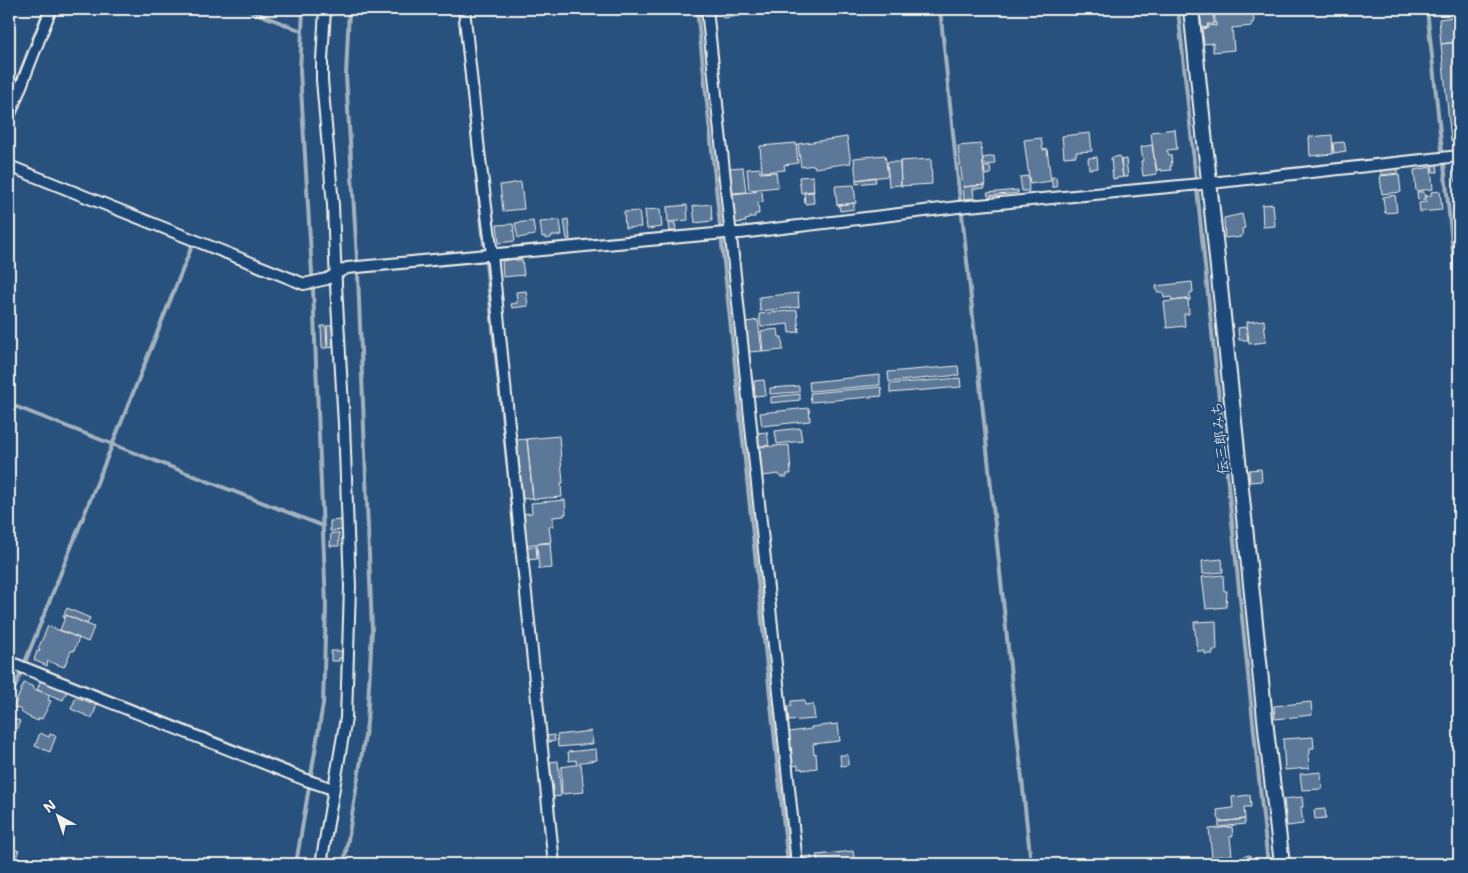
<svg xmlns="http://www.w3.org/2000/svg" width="1468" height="873" font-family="'Shantell Sans','Klee One',sans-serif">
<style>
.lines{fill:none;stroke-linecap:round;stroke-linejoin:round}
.stream{stroke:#a4b2be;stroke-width:4}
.building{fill:#5b7899;stroke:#f4f1e8}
.street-casing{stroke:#f4f1e8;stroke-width:14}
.secondary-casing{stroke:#f4f1e8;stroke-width:18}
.street{stroke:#1f4a7a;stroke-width:10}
.secondary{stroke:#1f4a7a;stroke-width:14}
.labels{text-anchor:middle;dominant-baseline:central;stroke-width:4;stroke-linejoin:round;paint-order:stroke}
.street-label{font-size:15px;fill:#f4f1e8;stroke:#1f4a7a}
</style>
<rect width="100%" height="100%" fill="#28517e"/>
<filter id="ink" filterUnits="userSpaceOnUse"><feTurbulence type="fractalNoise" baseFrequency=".02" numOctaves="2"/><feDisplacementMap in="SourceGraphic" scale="10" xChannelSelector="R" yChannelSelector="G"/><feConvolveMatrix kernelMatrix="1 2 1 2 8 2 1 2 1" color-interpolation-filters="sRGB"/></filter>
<g filter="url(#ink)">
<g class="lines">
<path class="stream" d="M 246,9 L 302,31
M 459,9 L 484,244
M 697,9 L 788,864
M 940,9 L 960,200
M 1178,9 L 1268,864
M 1427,9 L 1442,151
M 9,101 L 45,9
M 1444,164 L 1459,311
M 962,214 L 1031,864
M 486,263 L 524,618
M 9,404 L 323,526
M 9,656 L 311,776
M 9,702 L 192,246
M 296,864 L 323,704 L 326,605 L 313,290 L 300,71 L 303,9
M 344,864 L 367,723 L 372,630 L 358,275 L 346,76 L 349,9"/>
</g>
<path class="building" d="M 718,9 L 739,9 L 740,16 L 723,18 L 722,10 L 718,10 Z
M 1200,9 L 1214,9 L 1209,9 L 1210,13 L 1201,13 Z
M 1217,9 L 1253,9 L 1254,22 L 1252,22 L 1252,26 L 1232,28 L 1234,50 L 1213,52 L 1213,43 L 1204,44 L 1202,29 L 1208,28 L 1208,25 L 1216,26 L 1214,11 L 1217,11 Z
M 1213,12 L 1214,24 L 1207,24 L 1208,27 L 1202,28 L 1200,14 Z
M 1453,17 L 1455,42 L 1441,44 L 1439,19 Z
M 1454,29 L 1459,29 L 1459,42 L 1455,42 Z
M 1459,42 L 1459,140 L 1451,141 L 1441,44 Z
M 1175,129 L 1177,149 L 1167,150 L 1169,155 L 1171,155 L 1172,166 L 1170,166 L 1171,170 L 1161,171 L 1161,169 L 1157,170 L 1155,159 L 1154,159 L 1151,132 Z
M 1090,133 L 1092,151 L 1076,152 L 1076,156 L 1064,157 L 1062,136 Z
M 1332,135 L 1333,154 L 1310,156 L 1309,137 Z
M 847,137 L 851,163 L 815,168 L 814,165 L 801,167 L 798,144 Z
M 1041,138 L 1043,150 L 1047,149 L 1051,181 L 1030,184 L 1024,140 Z
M 1344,142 L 1346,151 L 1334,153 L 1333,143 Z
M 796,143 L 798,163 L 784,165 L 785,170 L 762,172 L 760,146 Z
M 981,144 L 985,185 L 963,187 L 958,146 Z
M 1152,145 L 1157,174 L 1143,176 L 1141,161 L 1143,161 L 1141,147 Z
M 885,155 L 888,176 L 856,180 L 854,158 Z
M 994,156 L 995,164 L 983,165 L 983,158 Z
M 1120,156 L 1123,177 L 1113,179 L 1111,158 Z
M 1097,157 L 1098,168 L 1089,169 L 1088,158 Z
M 931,159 L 932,184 L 901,186 L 900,161 Z
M 1126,159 L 1128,177 L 1123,177 L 1121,160 Z
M 887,162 L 900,162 L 901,185 L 889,186 Z
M 1459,163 L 1459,182 L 1456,182 L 1454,164 Z
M 1437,164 L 1438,172 L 1433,172 L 1432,165 Z
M 990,166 L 991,174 L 985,175 L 984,167 Z
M 743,167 L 746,192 L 732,193 L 729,168 Z
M 1431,167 L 1433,189 L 1416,191 L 1414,170 Z
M 760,168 L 760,173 L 776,172 L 778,187 L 749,190 L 747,169 Z
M 1398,168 L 1398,173 L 1381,175 L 1381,170 Z
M 1399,174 L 1401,192 L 1382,194 L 1380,176 Z
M 813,176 L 814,192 L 801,193 L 799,177 Z
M 1028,176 L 1029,191 L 1022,191 L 1020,177 Z
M 875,177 L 876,182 L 856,184 L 856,180 Z
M 1052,177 L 1056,177 L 1057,187 L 1052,187 Z
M 521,182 L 524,209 L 503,211 L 500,185 Z
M 854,185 L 856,203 L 837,205 L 835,186 Z
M 985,185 L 985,188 L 973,189 L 974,198 L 964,199 L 963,187 Z
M 1018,190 L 1018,193 L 988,196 L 987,193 Z
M 762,191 L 763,202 L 758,203 L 759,214 L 755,214 L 755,217 L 750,217 L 750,219 L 745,220 L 746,222 L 735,223 L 732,194 Z
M 813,191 L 814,203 L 805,204 L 804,192 Z
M 1440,191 L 1442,210 L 1420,212 L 1419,203 L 1426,202 L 1426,196 L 1431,196 L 1431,192 Z
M 1417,192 L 1424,192 L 1425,199 L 1418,200 Z
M 1395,195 L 1397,212 L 1385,213 L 1383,197 Z
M 854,203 L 854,209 L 840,211 L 839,205 Z
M 711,204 L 712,221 L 695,223 L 693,206 Z
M 1273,204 L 1275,226 L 1263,227 L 1262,205 Z
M 687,205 L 688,220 L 668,222 L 667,207 Z
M 660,209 L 662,227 L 647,229 L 645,210 Z
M 639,211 L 641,227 L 625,228 L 624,212 Z
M 1242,214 L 1245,228 L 1242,229 L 1243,235 L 1241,235 L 1241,237 L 1234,238 L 1233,237 L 1225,238 L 1224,218 Z
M 568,219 L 570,239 L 567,239 L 564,220 Z
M 560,220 L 562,235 L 551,236 L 551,238 L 545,239 L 545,236 L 542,237 L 540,222 Z
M 533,221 L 535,235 L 518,238 L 515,223 Z
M 669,223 L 675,223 L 676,231 L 670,231 Z
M 513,224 L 515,241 L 499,243 L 497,225 Z
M 515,259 L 515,260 L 522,260 L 524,275 L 503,277 L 502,261 Z
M 1192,282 L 1193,292 L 1190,293 L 1190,300 L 1188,300 L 1188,299 L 1172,301 L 1171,297 L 1164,298 L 1163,292 L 1157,292 L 1156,286 Z
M 526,291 L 528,306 L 512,308 L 511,304 L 517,303 L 516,292 Z
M 798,293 L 799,307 L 760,311 L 759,297 Z
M 1188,299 L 1189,314 L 1184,314 L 1185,326 L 1167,328 L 1164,302 Z
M 797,310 L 799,332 L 789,333 L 788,324 L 761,327 L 759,314 Z
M 758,320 L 762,351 L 749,352 L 746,322 Z
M 1264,320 L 1266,342 L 1249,344 L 1247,322 Z
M 332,325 L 333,347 L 328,348 L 327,326 Z
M 321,326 L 326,326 L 327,348 L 322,348 Z
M 1246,327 L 1248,340 L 1239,340 L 1238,328 Z
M 778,329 L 779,337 L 782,337 L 783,350 L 763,352 L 761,331 Z
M 958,366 L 959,375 L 889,382 L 888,372 Z
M 880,375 L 880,385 L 810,391 L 809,382 Z
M 960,378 L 961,387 L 890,393 L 890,384 Z
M 764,380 L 766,395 L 755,396 L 754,381 Z
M 799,386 L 799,392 L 770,394 L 770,388 Z
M 881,387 L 882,396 L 811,402 L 810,393 Z
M 800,394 L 800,400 L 771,403 L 771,397 Z
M 809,408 L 810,421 L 762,426 L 760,413 Z
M 800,428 L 802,441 L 777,444 L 775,431 Z
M 767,432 L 769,445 L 759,446 L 757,433 Z
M 559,436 L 563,483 L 561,483 L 562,497 L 533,499 L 527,439 Z
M 527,439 L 533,498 L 523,499 L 517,440 Z
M 789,445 L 791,474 L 787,474 L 787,477 L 780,477 L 779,474 L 762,476 L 760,447 Z
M 1261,469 L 1262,481 L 1250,482 L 1249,470 Z
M 565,500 L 566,514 L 564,514 L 564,516 L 553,517 L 553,526 L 549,527 L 551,542 L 526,545 L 523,514 L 532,513 L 531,503 Z
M 341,520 L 342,530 L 330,531 L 330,521 Z
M 331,533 L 339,533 L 339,546 L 330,546 Z
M 550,543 L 552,568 L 539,569 L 537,544 Z
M 536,546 L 537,559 L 528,560 L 527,547 Z
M 1222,559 L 1223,572 L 1203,574 L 1202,561 Z
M 1223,575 L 1224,591 L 1227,591 L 1226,607 L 1206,609 L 1202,577 Z
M 67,608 L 90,618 L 87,624 L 66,615 L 65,618 L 63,617 Z
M 66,615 L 94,627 L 88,642 L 60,630 Z
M 1216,621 L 1217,650 L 1213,650 L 1213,654 L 1205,654 L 1205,651 L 1197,651 L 1194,622 Z
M 48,626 L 79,638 L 74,651 L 71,651 L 64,667 L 48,661 L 47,666 L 34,660 L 37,651 L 39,652 L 40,650 L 38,649 Z
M 331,651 L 343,651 L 343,658 L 339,658 L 339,661 L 331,661 Z
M 41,680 L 67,691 L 63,700 L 37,690 Z
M 24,683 L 34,687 L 34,689 L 50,695 L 48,700 L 51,701 L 42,719 L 39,718 L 38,721 L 27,716 L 21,712 L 22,710 L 14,707 Z
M 76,697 L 97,705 L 92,718 L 71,709 Z
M 804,700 L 805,705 L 813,704 L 815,719 L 789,721 L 787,706 L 791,706 L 791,701 Z
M 1311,702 L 1312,715 L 1275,719 L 1274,706 Z
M 12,718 L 20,721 L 15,734 L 9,732 L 9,725 Z
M 838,724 L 840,741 L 813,744 L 814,754 L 816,753 L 817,768 L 802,770 L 802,768 L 798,769 L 798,765 L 792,766 L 789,732 L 811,729 L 811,727 Z
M 591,731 L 593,744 L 558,747 L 557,735 Z
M 40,733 L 49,737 L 50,734 L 56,736 L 50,752 L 35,746 Z
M 554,735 L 555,741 L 548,742 L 547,736 Z
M 1313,737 L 1314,748 L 1310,748 L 1310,754 L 1308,754 L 1309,768 L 1285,770 L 1283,739 Z
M 596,749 L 597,760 L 576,763 L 576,760 L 569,761 L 568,752 Z
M 840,755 L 848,755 L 848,765 L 841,766 Z
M 558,761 L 561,796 L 553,797 L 553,789 L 554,788 L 553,784 L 552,784 L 550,762 Z
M 581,764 L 584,792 L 562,794 L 561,767 Z
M 1321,772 L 1322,789 L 1302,790 L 1300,774 Z
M 1250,795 L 1251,807 L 1244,807 L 1245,819 L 1219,822 L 1217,810 L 1233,808 L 1232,797 Z
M 1302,797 L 1303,807 L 1301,807 L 1303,824 L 1287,826 L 1284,799 Z
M 1325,809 L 1326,818 L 1315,819 L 1314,810 Z
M 1245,819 L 1245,824 L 1219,827 L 1219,822 Z
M 1232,827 L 1233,836 L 1230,837 L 1232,855 L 1212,857 L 1209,829 Z
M 9,847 L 19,851 L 13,864 L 9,864 Z
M 853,851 L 855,864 L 818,864 L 817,855 Z
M 1250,855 L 1251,864 L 1245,864 L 1244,856 Z
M 811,856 L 812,864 L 804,864 L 803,857 Z"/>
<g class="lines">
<g class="street-casing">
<path id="street" d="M 464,9 L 479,151 L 492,254 L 519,526 L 554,864
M 707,9 L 797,864
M 9,117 L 51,9
M 9,166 L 304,284 L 327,279 L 341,271 L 347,268 L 725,233 L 740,233 L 958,207 L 1201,184 L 1459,156
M 9,662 L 306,780 L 333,789
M 321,864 L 346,718 L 350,586 L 344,424 L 336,285 L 333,205 L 322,80 L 322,60 L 325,9"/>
</g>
<g class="secondary-casing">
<path id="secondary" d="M 1191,9 L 1267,738 L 1282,864"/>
</g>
<use href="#street" class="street"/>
<use href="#secondary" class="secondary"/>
</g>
</g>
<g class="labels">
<g class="street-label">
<text transform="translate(1220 438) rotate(-96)">伝三郎みち</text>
</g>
</g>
<rect width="1468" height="873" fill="none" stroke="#1f4a7a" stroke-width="30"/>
<rect x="15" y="15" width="1438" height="843" fill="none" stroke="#f4f1e8" stroke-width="2" filter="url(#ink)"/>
<g transform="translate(58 816) rotate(320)" stroke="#1f4a7a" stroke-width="4" paint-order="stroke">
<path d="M0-4L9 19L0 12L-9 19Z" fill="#f4f1e8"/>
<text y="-8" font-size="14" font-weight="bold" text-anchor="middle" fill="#f4f1e8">N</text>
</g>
</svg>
